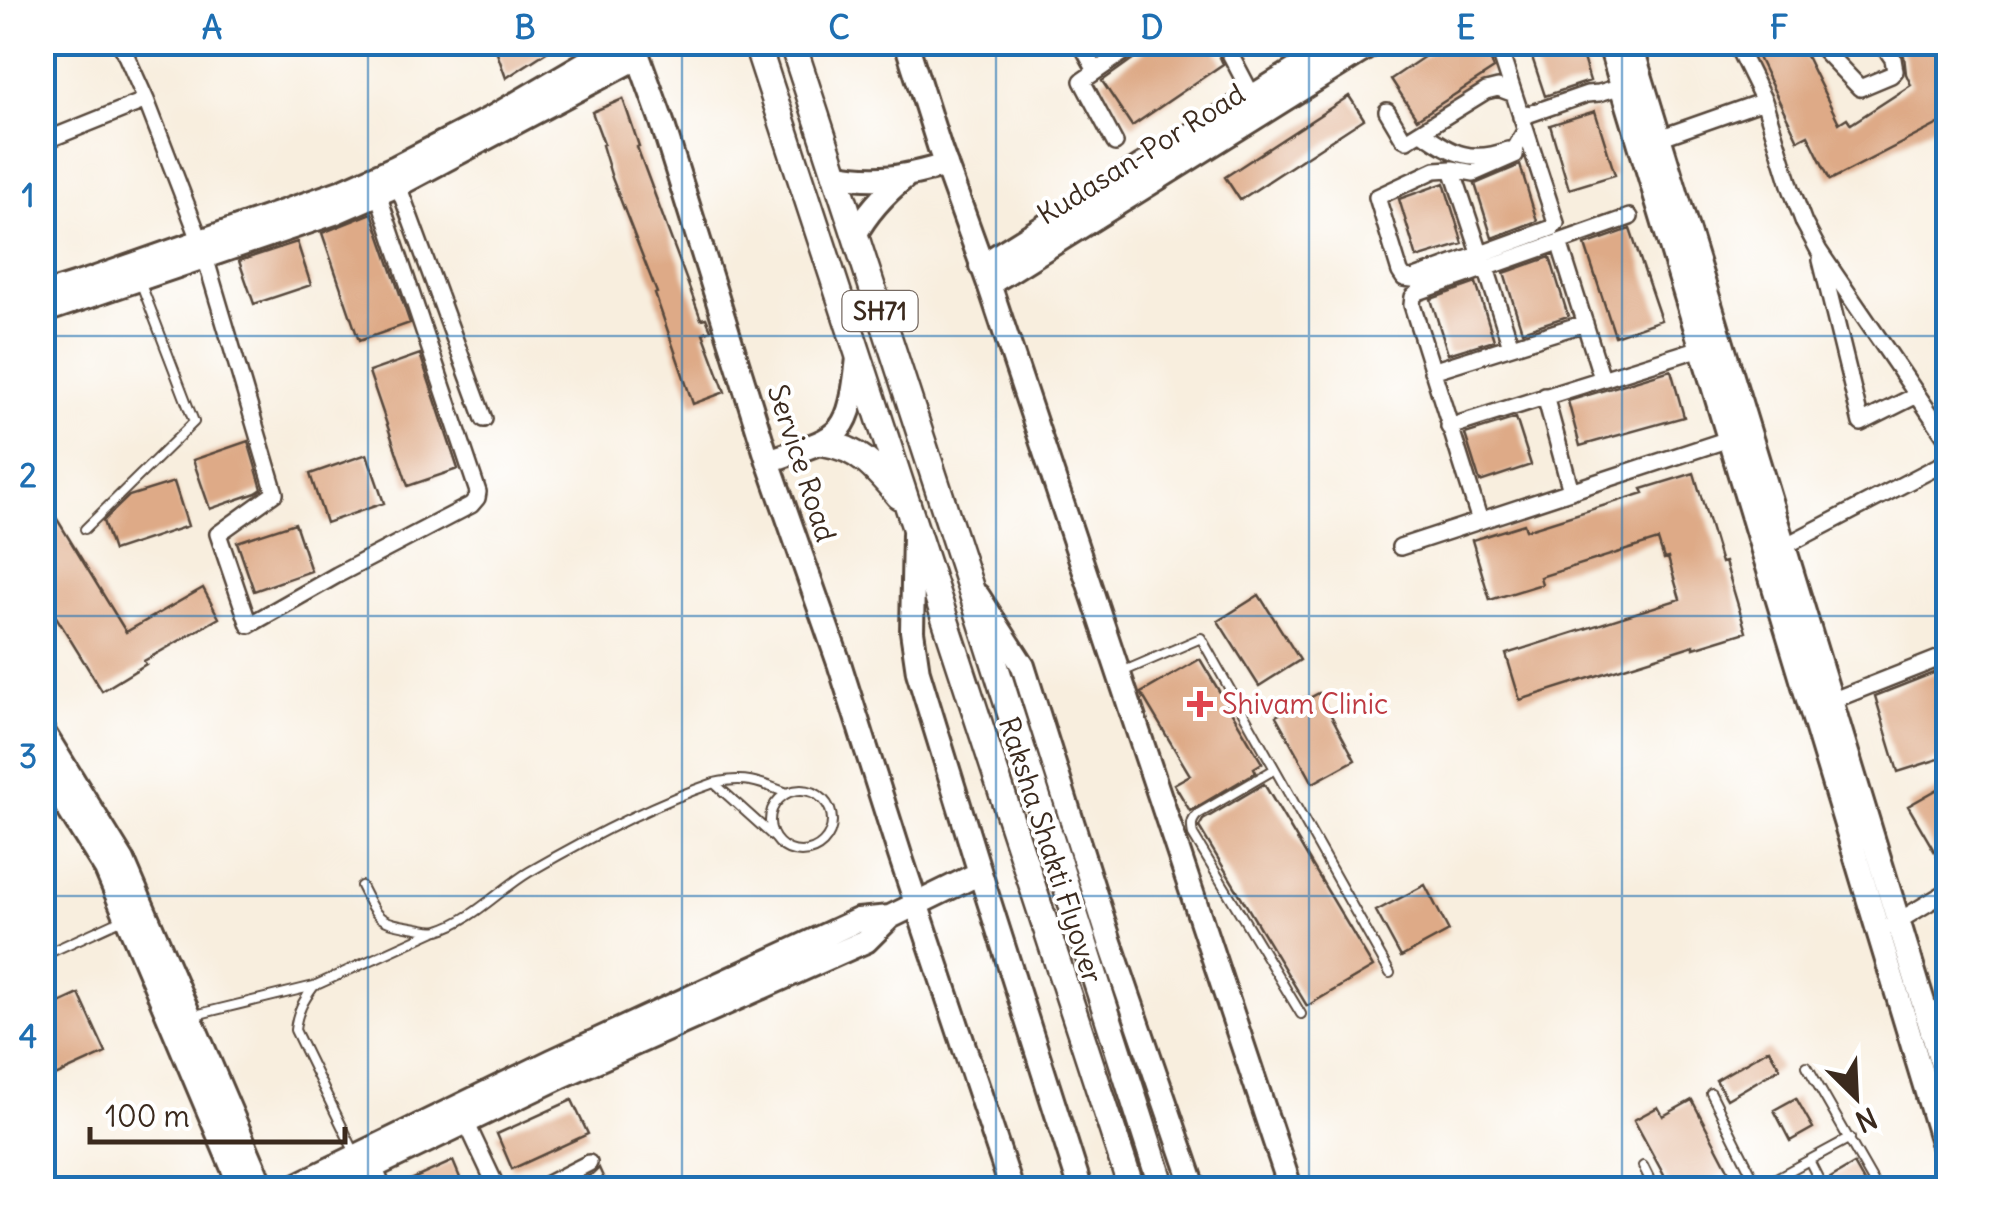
<svg xmlns="http://www.w3.org/2000/svg" width="1991" height="1232" font-family="Delius,sans-serif">
<style>
.building{fill:#deaa87}
.lines{fill:none;stroke-linecap:round;stroke-linejoin:round}
.lane-casing{stroke:#57473b;stroke-width:12}
.street-casing{stroke:#57473b;stroke-width:20}
.secondary-casing{stroke:#57473b;stroke-width:28}
.primary-casing{stroke:#57473b;stroke-width:30}
.lane{stroke:#fff;stroke-width:8}
.street{stroke:#fff;stroke-width:15}
.secondary{stroke:#fff;stroke-width:22}
.primary{stroke:#fff;stroke-width:25}
.grid{fill:none;stroke:#1f6fb2;stroke-width:2.5;stroke-opacity:0.55}
.health-dot{fill:#e0444e;stroke:#fff;stroke-width:4}
.labels{text-anchor:middle;dominant-baseline:central;stroke-width:8;stroke-linejoin:round;paint-order:stroke}
.shield{fill:#fff;stroke:#766a62;stroke-width:2.5}
.shield-label{font-size:25px;font-weight:bold;fill:#3b2a1e}
.street-label{font-size:28px;fill:#3b2a1e;stroke:#fff}
.health-label{font-size:28px;fill:#be3a42;stroke:#fff;text-anchor:start}
.neatline{fill:none;stroke:#1f6fb2;stroke-width:4}
.grid-label{font-size:32px;text-anchor:middle;font-weight:bold;fill:#1f6fb2}
</style>
<rect width="100%" height="100%" fill="#fff"/>
<filter id="ink" filterUnits="userSpaceOnUse"><feTurbulence type="fractalNoise" baseFrequency=".01" numOctaves="2"/><feDisplacementMap in="SourceGraphic" scale="20" xChannelSelector="R" yChannelSelector="G"/><feConvolveMatrix kernelMatrix="1 2 1 2 8 2 1 2 1" color-interpolation-filters="sRGB"/></filter>
<filter id="wash" filterUnits="userSpaceOnUse"><feTurbulence type="fractalNoise" baseFrequency=".0048" numOctaves="4" result="noise"/><feDisplacementMap in="SourceGraphic" scale="40" xChannelSelector="R" yChannelSelector="G"/><feGaussianBlur stdDeviation="2.25" result="paint"/><feColorMatrix in="noise" values="0 0 0 0 0 0 0 0 0 0 0 0 0 0 0 0 0 1.4 0 .05"/><feComposite in="paint" operator="in"/></filter>
<g filter="url(#wash)">
<rect width="100%" height="100%" fill="#f8eede"/>
<g id="blocks">
<path class="building" d="M 493,42 L 562,42 L 506,78 Z
M 1149,42 L 1213,42 L 1223,64 L 1132,126 L 1102,81 L 1144,51 Z
M 1446,42 L 1482,42 L 1488,52 L 1494,69 L 1417,119 L 1391,79 Z
M 1527,42 L 1578,42 L 1590,81 L 1545,96 Z
M 1760,42 L 1799,42 L 1839,123 L 1847,118 L 1851,124 L 1911,85 L 1906,74 L 1904,56 L 1895,42 L 1939,42 L 1948,61 L 1948,119 L 1830,180 L 1808,135 L 1798,140 L 1753,47 Z
M 1349,96 L 1364,119 L 1240,200 L 1225,177 Z
M 623,99 L 639,146 L 637,147 L 701,319 L 706,318 L 711,330 L 703,333 L 725,392 L 693,404 L 655,294 L 657,293 L 612,178 L 602,145 L 604,144 L 592,112 Z
M 1595,111 L 1615,175 L 1569,189 L 1550,125 Z
M 1520,165 L 1537,221 L 1492,238 L 1475,184 Z
M 1444,183 L 1463,244 L 1417,258 L 1399,199 Z
M 372,213 L 410,323 L 359,341 L 322,233 Z
M 1630,229 L 1661,320 L 1615,336 L 1585,245 Z
M 297,242 L 311,285 L 254,304 L 239,261 Z
M 1550,257 L 1568,316 L 1522,331 L 1504,273 Z
M 1476,283 L 1494,340 L 1448,354 L 1431,299 Z
M 420,354 L 458,469 L 408,486 L 369,372 Z
M 1671,370 L 1684,417 L 1580,446 L 1568,401 Z
M 1516,418 L 1531,465 L 1480,482 L 1465,434 Z
M 248,441 L 262,489 L 256,493 L 210,509 L 193,460 Z
M 367,454 L 384,503 L 326,523 L 310,474 Z
M 1694,473 L 1721,563 L 1725,562 L 1746,632 L 1694,648 L 1694,645 L 1520,700 L 1506,654 L 1680,599 L 1668,558 L 1664,559 L 1658,540 L 1540,577 L 1542,584 L 1490,600 L 1472,540 L 1524,524 L 1526,530 L 1644,493 L 1642,489 Z
M 174,482 L 188,526 L 113,551 L 103,521 L 129,496 Z
M 57,519 L 126,632 L 203,588 L 219,618 L 144,661 L 146,664 L 102,691 L 42,594 L 42,528 Z
M 295,523 L 311,571 L 254,591 L 237,542 Z
M 1259,595 L 1300,660 L 1259,686 L 1218,621 Z
M 1200,659 L 1262,763 L 1254,768 L 1256,772 L 1190,811 L 1174,784 L 1190,775 L 1141,693 Z
M 1941,670 L 1948,670 L 1948,756 L 1898,772 L 1875,696 Z
M 1319,693 L 1355,760 L 1313,783 L 1276,716 Z
M 1264,784 L 1373,967 L 1307,1006 L 1199,827 L 1203,820 Z
M 1938,789 L 1948,808 L 1948,856 L 1940,861 L 1908,806 Z
M 1425,885 L 1449,931 L 1401,957 L 1376,911 Z
M 79,994 L 106,1053 L 42,1082 L 42,1011 Z
M 1769,1049 L 1780,1068 L 1727,1099 L 1716,1080 Z
M 1796,1098 L 1813,1128 L 1790,1141 L 1774,1110 Z
M 572,1100 L 588,1134 L 512,1169 L 497,1134 Z
M 1692,1100 L 1729,1171 L 1696,1190 L 1672,1190 L 1634,1120 L 1658,1107 L 1663,1116 Z
M 453,1161 L 465,1190 L 395,1190 L 395,1187 Z
M 1854,1164 L 1866,1185 L 1858,1190 L 1831,1190 L 1827,1180 Z
M 599,1168 L 609,1190 L 562,1190 L 594,1173 Z"/>
</g>
</g>
<g filter="url(#ink)">
<use href="#blocks" fill-opacity="0" stroke="#57473b" stroke-width="2.5"/>
<g class="lines">
<g class="lane-casing">
<path id="lane" d="M 85,529 L 194,422 L 141,284
M 1122,672 L 1201,638 L 1390,973
M 1275,769 L 1198,814 C 1191,821 1191,825 1193,835 L 1301,1014
M770 821a31 31 0 1 1 62 0a31 31 0 1 1-62 0Z
M 774,837 L 714,783 C 745,776 759,782 787,793
M 361,886 C 379,922 378,921 417,928 C 424,929 432,932 439,930 C 473,920 499,890 529,872 C 586,839 652,804 714,783
M 42,956 L 125,918
M 314,986 C 303,1001 297,1012 295,1030 L 355,1153
M 195,1015 L 314,986 L 435,931
M 1807,1066 L 1878,1190
M 1711,1093 L 1758,1187
M 1809,1160 L 1824,1190
M 1643,1166 L 1655,1190
M 1754,1190 L 1850,1138"/>
</g>
<g class="street-casing">
<path id="street" d="M 120,42 L 146,100
M 1080,42 L 1096,71
M 1224,42 L 1255,101
M 1497,42 L 1556,223 L 1552,228 L 1412,279 L 1404,278 L 1400,272 L 1377,197 L 1435,170 L 1452,169 L 1474,173 L 1515,155 L 1516,147 L 1525,131
M 1735,42 L 1764,101 L 1791,188 L 1804,223 L 1819,251 L 1948,440
M 1816,42 L 1860,88 L 1891,75 L 1895,71 L 1893,59 L 1881,42
M 1387,111 L 1403,138 L 1407,140 L 1486,91 L 1498,88 L 1514,94
M 1521,117 L 1587,94 L 1599,93 L 1622,86
M 1422,132 C 1452,154 1472,164 1508,150
M 1659,138 L 1764,101
M 42,142 L 146,100 L 200,240 L 275,493 L 218,534 L 249,625 L 337,575 L 471,505 L 477,498 L 478,492 L 378,194
M 1115,143 L 1082,81 L 1138,42
M 1452,169 L 1480,253
M 398,185 L 484,419
M 1559,242 L 1602,378
M 1821,260 L 1861,423 L 1917,395
M 1486,268 L 1511,346
M 1432,371 L 1585,323
M 1545,396 L 1571,491
M 1449,427 L 1701,348
M 1480,521 L 1412,305 L 1413,297 L 1418,292 L 1630,217
M 1400,547 L 1738,436
M 1779,549 L 1948,461
M 1831,701 L 1940,658 L 1948,659
M 1892,925 L 1948,891
M 466,1122 L 498,1190
M 373,1165 L 384,1190
M 536,1190 L 589,1163"/>
</g>
<g class="secondary-casing">
<path id="secondary" d="M 633,42 L 662,122 L 768,461 L 839,663 L 900,855 L 1012,1190
M 906,42 L 940,149 L 989,284 L 1291,1190
M 1609,42 L 1948,1162
M 1630,42 L 1948,1084
M 834,174 C 878,183 904,177 946,165
M 855,235 C 868,211 884,194 905,177
M 981,266 L 1340,42
M 989,284 L 1376,42
M 42,295 L 93,279 L 340,192 L 396,167 L 493,117 L 621,42
M 42,312 L 334,213 L 398,185 L 637,58
M 768,461 C 843,436 849,439 858,358
M 914,534 L 912,631 L 918,672 L 980,873 L 1081,1190
M 978,596 L 1023,666 L 1110,942 L 1195,1190
M 42,730 L 123,861 L 264,1190
M 42,767 L 106,869 L 242,1190
M 287,1190 L 552,1061 L 858,920 L 890,917
M 325,1190 L 560,1077 L 866,941 L 890,917 L 980,873"/>
</g>
<g class="primary-casing">
<path id="primary" d="M 756,42 L 1132,1190
M 792,42 L 965,571 L 1163,1190
M 824,443 C 859,448 877,470 899,496"/>
</g>
<use href="#lane" class="lane"/>
<use href="#street" class="street"/>
<use href="#secondary" class="secondary"/>
<use href="#primary" class="primary"/>
</g>
</g>
<path class="grid" d="M 368,42 L 368,1190M 682,42 L 682,1190M 996,42 L 996,1190M 1309,42 L 1309,1190M 1622,42 L 1622,1190M 42,336 L 1948,336M 42,616 L 1948,616M 42,896 L 1948,896"/>
<path class="health-dot" d="M1195 689h10v10h10v10h-10v10h-10v-10h-10v-10h10z"/>
<g class="labels">
<rect class="shield" x="842.5" y="291" width="75" height="40" rx="8"/>
<g class="shield-label">
<text x="880" y="311">SH71</text>
</g>
<g class="street-label">
<text transform="translate(1141 154) rotate(-32)">Kudasan-Por Road</text>
<text transform="translate(802 463) rotate(72)">Service Road</text>
<text transform="translate(1051 850) rotate(72)">Raksha Shakti Flyover</text>
</g>
<g class="health-label">
<text x="1222" y="704">Shivam Clinic</text>
</g>
</g>
<rect width="1991" height="1232" fill="none" stroke="#fff" stroke-width="110"/>
<g transform="translate(1856 1097) rotate(156)" stroke="#ffffff" stroke-width="8" paint-order="stroke">
<path d="M0-8L18 38L0 25L-18 38Z" fill="#3b2a1e"/>
<text y="-15" font-size="28" font-weight="bold" text-anchor="middle" fill="#3b2a1e">N</text>
</g>
<path d="M90 1127v15h255v-15" fill="none" stroke="#3b2a1e" stroke-width="5"/>
<text x="105" y="1127" font-size="30" fill="#3b2a1e" stroke="#ffffff" stroke-width="8" paint-order="stroke">100 m</text>
<rect x="55" y="55" width="1881" height="1122" class="neatline"/>
<g class="grid-label">
<text x="212" y="39">A</text>
<text x="525" y="39">B</text>
<text x="839" y="39">C</text>
<text x="1152" y="39">D</text>
<text x="1466" y="39">E</text>
<text x="1779" y="39">F</text>
<text x="28" y="207">1</text>
<text x="28" y="487">2</text>
<text x="28" y="768">3</text>
<text x="28" y="1048">4</text>
</g>
</svg>
